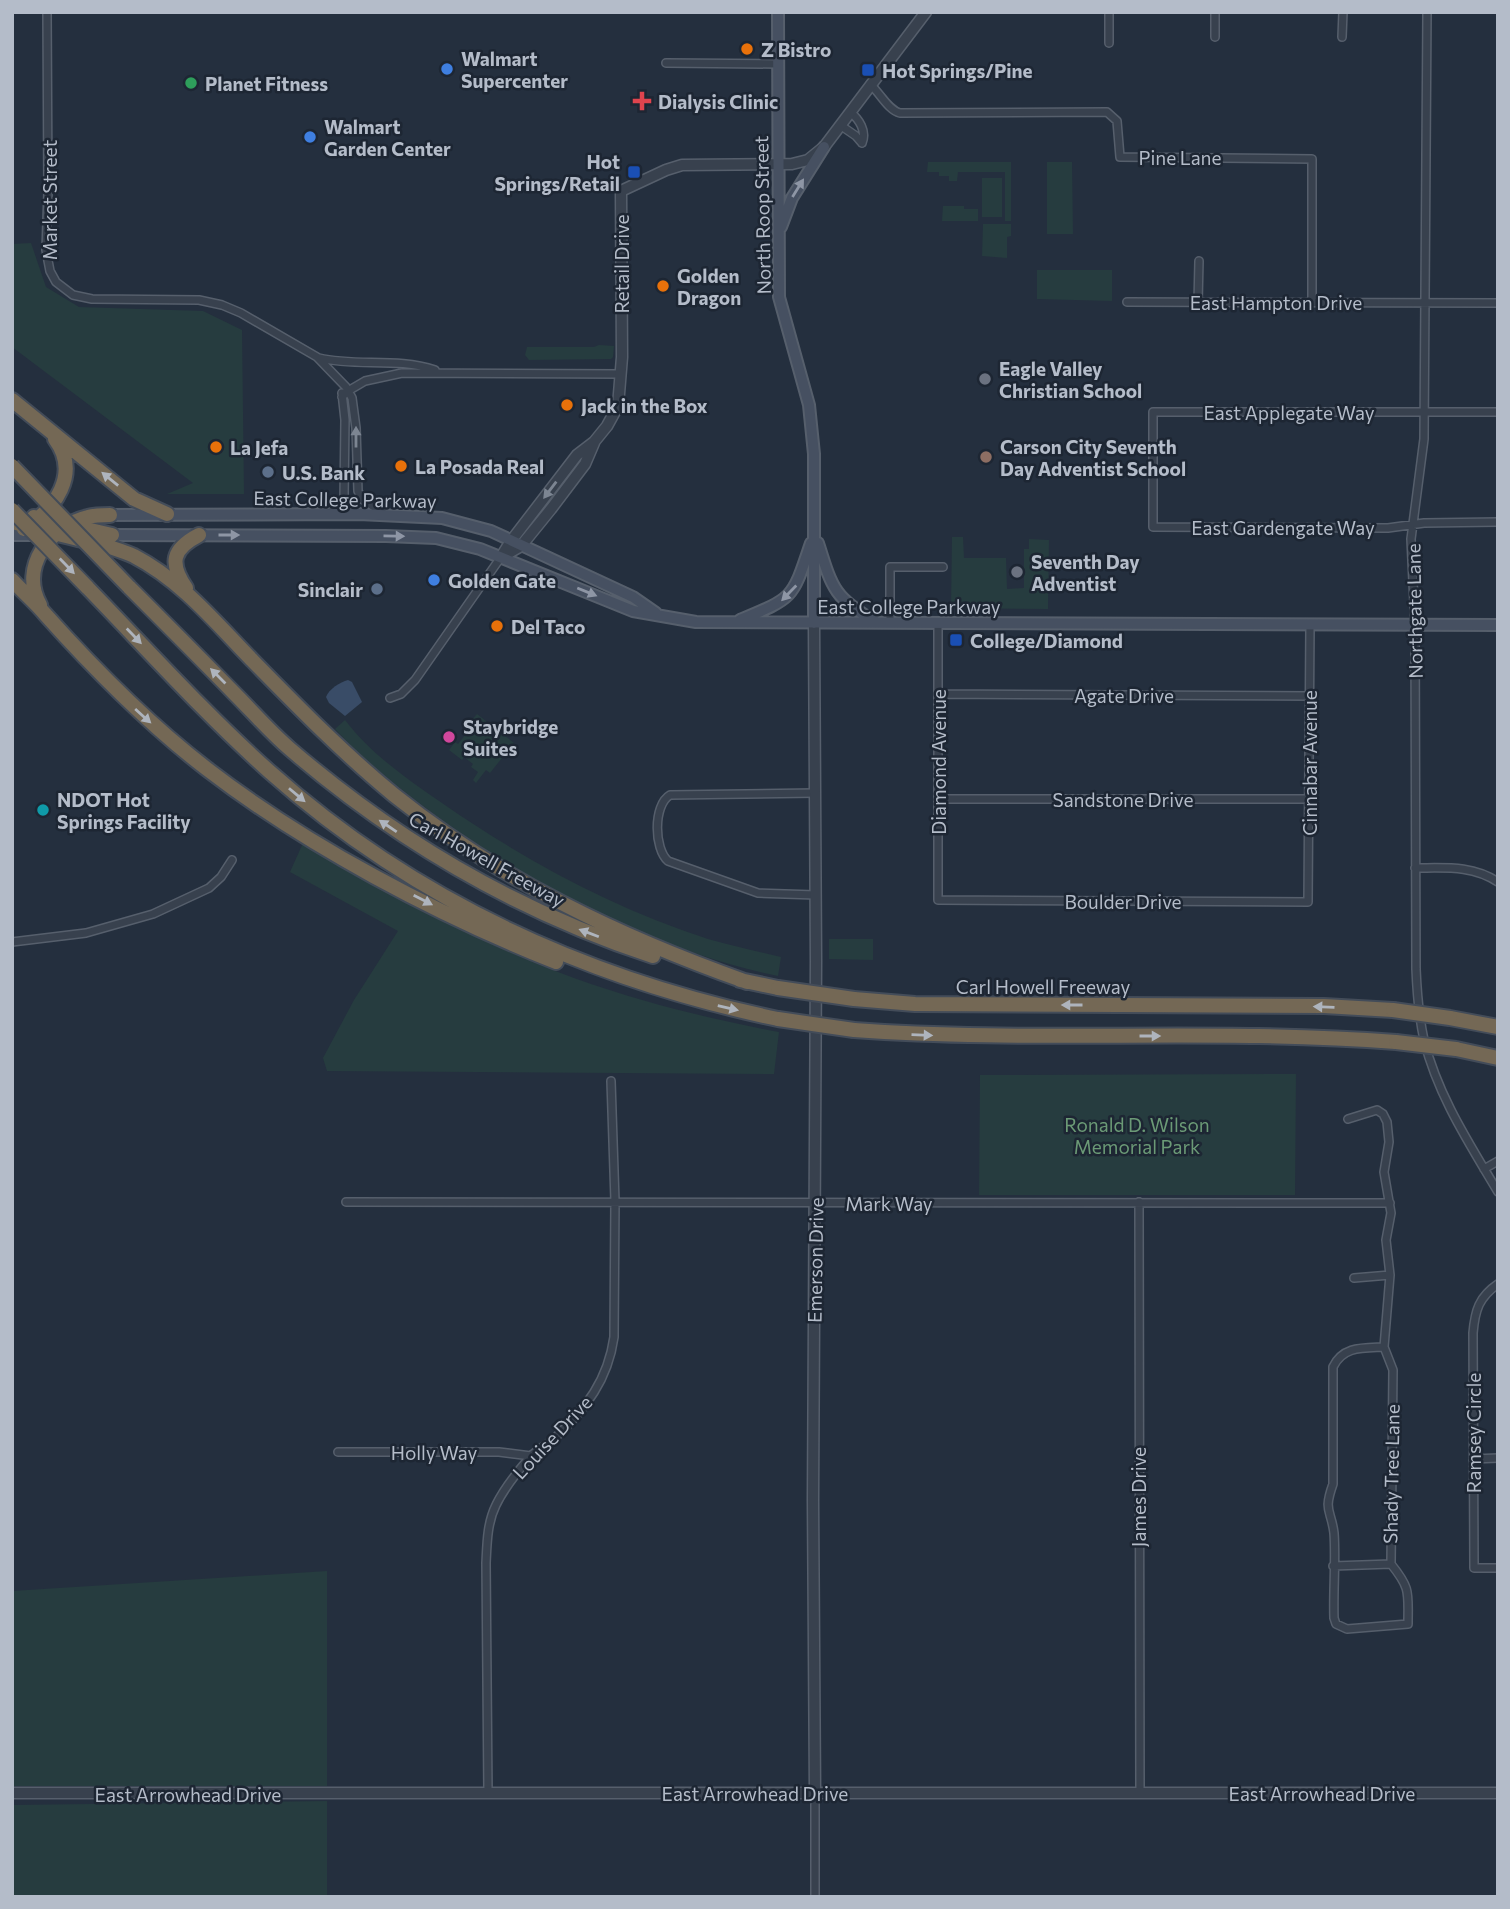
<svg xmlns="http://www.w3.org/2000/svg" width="1510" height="1909" font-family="Commissioner,sans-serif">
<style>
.green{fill:#263c3f}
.water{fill:#394c67}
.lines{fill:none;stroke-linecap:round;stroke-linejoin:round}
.minor-casing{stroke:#565f6c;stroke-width:10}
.tertiary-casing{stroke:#565f6c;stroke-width:13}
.secondary-casing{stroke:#565f6c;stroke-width:14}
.motorway-casing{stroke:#434c59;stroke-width:18}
.minor{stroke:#38414e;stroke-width:7}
.tertiary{stroke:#38414e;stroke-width:10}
.secondary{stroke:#465061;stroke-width:10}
.motorway{stroke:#746855;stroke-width:14}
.motorway-bridge-casing{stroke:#434c59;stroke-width:18;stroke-linecap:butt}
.motorway-bridge{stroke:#746855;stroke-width:14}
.oneway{fill:#8e96a5}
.oneway2{fill:#7c8592}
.oneway3{fill:#aeb4bd}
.food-dot{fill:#e8710a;stroke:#1d2633;stroke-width:2.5}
.shop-dot{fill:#3f7fe0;stroke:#1d2633;stroke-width:2.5}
.transit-dot{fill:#1a4fb4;stroke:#1d2633;stroke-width:2.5}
.leisure-dot{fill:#2e9e5b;stroke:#1d2633;stroke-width:2.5}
.health-dot{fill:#e0444e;stroke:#1d2633;stroke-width:2.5}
.worship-dot{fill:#6b7280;stroke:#1d2633;stroke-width:2.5}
.education-dot{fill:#8d6e63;stroke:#1d2633;stroke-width:2.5}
.service-dot{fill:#5c6f8a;stroke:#1d2633;stroke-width:2.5}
.hotel-dot{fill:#d1479c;stroke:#1d2633;stroke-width:2.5}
.culture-dot{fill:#0f9aa8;stroke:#1d2633;stroke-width:2.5}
.labels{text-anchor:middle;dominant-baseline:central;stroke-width:5;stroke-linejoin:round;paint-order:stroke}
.poi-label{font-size:19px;font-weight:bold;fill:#b4bcc9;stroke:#1d2633;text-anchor:start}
.street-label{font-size:19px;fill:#b4bcc9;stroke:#1d2633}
.park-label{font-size:19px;fill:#6b9a76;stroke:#1d2633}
</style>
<rect width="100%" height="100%" fill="#242f3e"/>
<path class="green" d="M 928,162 L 1011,162 L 1011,221 L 1005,221 L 1005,172 L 958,172 L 957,181 L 949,181 L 949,176 L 939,176 L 939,172 L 927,172 Z
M 1047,162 L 1072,162 L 1073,234 L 1047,234 Z
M 982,178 L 1002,178 L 1002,217 L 982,217 Z
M 943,206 L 964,206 L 964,209 L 978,209 L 978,221 L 942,221 Z
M 983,224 L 1011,224 L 1011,236 L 1007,237 L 1007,258 L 982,256 Z
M 31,243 L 46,287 L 79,307 L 203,311 L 242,330 L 244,494 L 167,494 L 193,483 L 12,347 L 12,244 Z
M 1037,270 L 1112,270 L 1112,301 L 1037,299 Z
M 599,345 L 614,346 L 613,357 L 611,359 L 529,360 L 525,355 L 527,347 L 594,347 Z
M 952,537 L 963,537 L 964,558 L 1006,558 L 1007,589 L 1024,588 L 1024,549 L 1029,549 L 1029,539 L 1049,540 L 1048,609 L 951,608 Z
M 477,714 L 514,743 L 490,773 L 486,770 L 476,783 L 473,780 L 478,772 L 471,767 L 473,764 L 464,757 L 462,760 L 449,750 L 455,742 L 458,744 L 473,725 L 470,722 Z
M 345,720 C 371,754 407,779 442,803 C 524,860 613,908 708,939 C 732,946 757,951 781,957 L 778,976 C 659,951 548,894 449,825 C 409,796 368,765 335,729 Z
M 303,843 C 390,892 479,944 574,978 C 641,1002 709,1019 779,1032 L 774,1074 L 327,1071 L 323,1058 L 354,1000 L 398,931 L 290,872 Z
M 829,939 L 873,939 L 873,960 L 829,959 Z
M 1296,1074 L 1295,1195 L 979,1195 L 980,1075 Z
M 327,1571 L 327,1786 L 12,1786 L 12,1591 Z
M 327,1801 L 327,1897 L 12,1897 L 12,1805 Z"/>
<path class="water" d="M 348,680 L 352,682 L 362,702 L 345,716 L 329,703 L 326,697 C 329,689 340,682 348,680 Z"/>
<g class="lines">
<g class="minor-casing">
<path id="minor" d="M 47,12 L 48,192 L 46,250 L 50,271 L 56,282 L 73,295 L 92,299 L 199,300 L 222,305 L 241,313 L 317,357 L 346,387 L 352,398 L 356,428 L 358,491 L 362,499 L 383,513
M 1109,12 L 1109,43
M 1427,12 L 1424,439 L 1411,539 L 1415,625 L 1416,969 C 1417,993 1419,1017 1424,1040 C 1438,1096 1469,1143 1498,1192
M 1215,37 L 1215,12
M 1342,37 L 1343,12
M 666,63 L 778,64
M 870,84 C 880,93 888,110 900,113 L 1107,112 L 1117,121 L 1120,157 L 1312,159 L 1312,302
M 850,112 C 859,119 867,131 862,143
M 840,125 L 856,136 L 862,143
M 1127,302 L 1498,303
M 1198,303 L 1199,261
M 319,358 C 357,367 397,357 435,370
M 342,397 L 348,391 L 365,381 L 402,373 L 621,374
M 1498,412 L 1153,412 L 1153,527 L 1388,528 L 1424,523 L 1498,522
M 329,513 L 339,508 L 344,499 L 345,420 L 342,393
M 890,623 L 890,567 L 943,567
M 938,623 L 938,900 L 1308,902 L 1310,625
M 938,694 L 1310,696
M 390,698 L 401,694 L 415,680 L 501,557
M 815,793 L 670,795 C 653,805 654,849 668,861 L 758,893 L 816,895
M 938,799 L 1308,799
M 1415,868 C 1445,868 1472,865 1498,882
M 12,942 L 86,933 L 153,914 L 209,888 L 221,877 L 232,860
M 1348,1119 L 1377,1110 L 1383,1114 L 1387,1122 L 1389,1142 L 1384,1172 L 1391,1213 L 1386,1240 L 1390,1275 L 1384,1347
M 1484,1169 L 1498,1161
M 346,1202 L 1390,1203
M 1139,1202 L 1140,1793
M 1354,1278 L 1390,1275
M 1498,1284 C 1479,1297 1475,1310 1473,1333 L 1474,1568 L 1498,1568
M 1384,1347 L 1393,1370 L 1391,1564 C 1411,1589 1408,1592 1408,1624 L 1347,1629 L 1336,1624 L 1334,1618 C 1333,1590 1336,1561 1334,1533 C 1331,1509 1323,1512 1333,1484 L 1333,1367 C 1343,1346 1363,1348 1384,1347 Z
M 338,1452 L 499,1452 L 531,1456
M 1473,1459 L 1498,1458
M 1333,1566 L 1391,1564
M 488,1793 L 486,1563 C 487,1544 487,1523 496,1505 C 504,1488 518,1471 530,1457 C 538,1448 548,1445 556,1437 C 586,1408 608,1380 614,1337 L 615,1201 L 611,1081
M 815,1897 L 815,1793"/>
</g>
<g class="tertiary-casing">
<path id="tertiary" d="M 501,557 L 511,541 L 577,455 L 594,442 L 607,426 L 618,406 L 622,357 L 621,191 L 666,170 L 682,165 L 792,164 L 808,160 L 824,147 L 926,12
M 502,557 L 521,546 L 551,509 L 585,464 L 594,443
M 814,623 L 816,961 L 813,1500 L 815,1793
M 12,1793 L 1498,1793"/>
</g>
<g class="secondary-casing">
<path id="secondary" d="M 778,12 L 779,297 L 809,405 L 814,454 L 814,623
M 781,227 L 792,198 L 824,147
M 103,515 L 359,514 L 442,518 L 491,531 L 633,597 L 656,613
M 12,535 L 33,535
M 105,535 L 386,536 L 436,538 L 480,549 L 633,611 L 696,622 L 1498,625
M 818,543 C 832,588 834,598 876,622
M 740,620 C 795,597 792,599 811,543"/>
</g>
<g class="motorway-casing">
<path id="motorway" d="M 12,400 L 134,499 L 167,514
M 34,517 L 112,535
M 12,522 C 33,527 53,533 74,538 C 94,543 115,547 134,556 C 182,581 216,623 252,660 C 298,707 343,753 394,795 C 500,880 620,937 747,982
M 24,529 C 55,509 81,474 55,439
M 12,580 C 23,592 35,602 45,614 C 95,670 147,723 207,769 C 307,846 438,915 556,962
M 87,587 C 147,649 205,714 270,772 C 416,902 587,979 778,1019
M 129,587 C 164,622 199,657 234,693 C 253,712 270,732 290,749 C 397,841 519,912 653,956
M 186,588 C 169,563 172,549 199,535
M 40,605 C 19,567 50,526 88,517 C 95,515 103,515 110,515
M 740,980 L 778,988
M 854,999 L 915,1004 L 1324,1006 L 1393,1010
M 1450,1018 L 1498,1027
M 854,1030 C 1034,1043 1216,1028 1396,1042
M 1456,1049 L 1498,1058"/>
</g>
<use href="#minor" class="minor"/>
<use href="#tertiary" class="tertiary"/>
<use href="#secondary" class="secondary"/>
<use href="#motorway" class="motorway"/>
<g class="motorway-bridge-casing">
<path id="motorway-bridge" d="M 12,466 L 129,587
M 12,510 L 87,587
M 778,988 L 854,999
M 1393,1010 L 1450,1018
M 778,1019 L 854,1030
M 1396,1042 L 1456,1049"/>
</g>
<use href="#motorway-bridge" class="motorway-bridge"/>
</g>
<defs><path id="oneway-solid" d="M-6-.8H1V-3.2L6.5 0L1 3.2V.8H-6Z" transform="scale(1.75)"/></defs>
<g class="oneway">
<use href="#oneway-solid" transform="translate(798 188) rotate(-58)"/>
<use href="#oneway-solid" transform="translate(229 535)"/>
<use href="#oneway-solid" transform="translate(394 536) rotate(1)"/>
<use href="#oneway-solid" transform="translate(587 592) rotate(22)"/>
<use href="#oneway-solid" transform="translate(789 593) rotate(134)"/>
</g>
<g class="oneway2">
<use href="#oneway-solid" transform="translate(356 437) rotate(-90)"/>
<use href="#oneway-solid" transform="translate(550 490) rotate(127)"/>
</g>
<g class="oneway3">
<use href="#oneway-solid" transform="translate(110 479) rotate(-141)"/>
<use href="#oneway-solid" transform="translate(67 566) rotate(46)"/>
<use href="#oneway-solid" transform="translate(134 636) rotate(46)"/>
<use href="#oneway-solid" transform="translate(218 676) rotate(-135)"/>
<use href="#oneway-solid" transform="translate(143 716) rotate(42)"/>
<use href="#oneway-solid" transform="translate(297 795) rotate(40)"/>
<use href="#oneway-solid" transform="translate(388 826) rotate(-146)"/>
<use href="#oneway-solid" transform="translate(423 900) rotate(27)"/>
<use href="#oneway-solid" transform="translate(589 933) rotate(-159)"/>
<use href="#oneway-solid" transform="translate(1072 1005) rotate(-180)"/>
<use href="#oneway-solid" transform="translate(1324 1007) rotate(-178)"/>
<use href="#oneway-solid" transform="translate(728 1008) rotate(13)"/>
<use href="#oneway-solid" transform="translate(922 1035) rotate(2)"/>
<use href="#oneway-solid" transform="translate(1150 1036)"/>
</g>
<g class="food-dot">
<circle cx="747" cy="49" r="7"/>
<circle cx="663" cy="286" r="7"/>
<circle cx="567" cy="405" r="7"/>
<circle cx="216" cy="447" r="7"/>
<circle cx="401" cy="466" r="7"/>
<circle cx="497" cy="626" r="7"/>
</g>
<g class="shop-dot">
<circle cx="447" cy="69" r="7"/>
<circle cx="310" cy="137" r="7"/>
<circle cx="434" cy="580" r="7"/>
</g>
<g class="transit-dot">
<rect x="861" y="63" width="14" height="14" rx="3.5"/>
<rect x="627" y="165" width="14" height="14" rx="3.5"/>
<rect x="949" y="633" width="14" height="14" rx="3.5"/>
</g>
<circle class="leisure-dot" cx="191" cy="83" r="7"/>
<path class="health-dot" d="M638.5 90.5h7v7h7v7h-7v7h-7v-7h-7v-7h7z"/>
<g class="worship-dot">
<circle cx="985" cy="379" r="7"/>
<circle cx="1017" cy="572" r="7"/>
</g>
<circle class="education-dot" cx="986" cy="457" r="7"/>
<g class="service-dot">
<circle cx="268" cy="472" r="7"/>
<circle cx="377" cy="589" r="7"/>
</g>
<circle class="hotel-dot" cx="449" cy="737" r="7"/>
<circle class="culture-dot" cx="43" cy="810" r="7"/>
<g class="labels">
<g class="poi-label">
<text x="761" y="49">Z Bistro</text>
<text x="461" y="58">Walmart<tspan x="461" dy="22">Supercenter</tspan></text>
<text x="882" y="70">Hot Springs/Pine</text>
<text x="205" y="83">Planet Fitness</text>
<text x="658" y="101">Dialysis Clinic</text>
<text x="324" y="126">Walmart<tspan x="324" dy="22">Garden Center</tspan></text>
<text x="620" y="161" text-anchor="end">Hot<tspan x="620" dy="22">Springs/Retail</tspan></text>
<text x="677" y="275">Golden<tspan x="677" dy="22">Dragon</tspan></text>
<text x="999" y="368">Eagle Valley<tspan x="999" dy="22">Christian School</tspan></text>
<text x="581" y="405">Jack in the Box</text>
<text x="1000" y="446">Carson City Seventh<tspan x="1000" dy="22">Day Adventist School</tspan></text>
<text x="230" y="447">La Jefa</text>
<text x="415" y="466">La Posada Real</text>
<text x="282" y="472">U.S. Bank</text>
<text x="1031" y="561">Seventh Day<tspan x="1031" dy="22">Adventist</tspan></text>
<text x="448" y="580">Golden Gate</text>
<text x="363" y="589" text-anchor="end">Sinclair</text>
<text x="511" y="626">Del Taco</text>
<text x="970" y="640">College/Diamond</text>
<text x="463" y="726">Staybridge<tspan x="463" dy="22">Suites</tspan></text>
<text x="57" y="799">NDOT Hot<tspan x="57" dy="22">Springs Facility</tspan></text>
</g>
<g class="street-label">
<text x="1180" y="157">Pine Lane</text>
<text transform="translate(49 200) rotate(-90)">Market Street</text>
<text transform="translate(762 215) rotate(-91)">North Roop Street</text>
<text transform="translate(621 264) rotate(-90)">Retail Drive</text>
<text x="1276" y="302">East Hampton Drive</text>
<text x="1289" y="412">East Applegate Way</text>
<text transform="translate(345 499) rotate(1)">East College Parkway</text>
<text x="1283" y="527">East Gardengate Way</text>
<text x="909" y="606">East College Parkway</text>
<text transform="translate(1414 611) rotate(-91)">Northgate Lane</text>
<text x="1124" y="695">Agate Drive</text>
<text transform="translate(938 762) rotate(-90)">Diamond Avenue</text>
<text transform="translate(1309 763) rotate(-90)">Cinnabar Avenue</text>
<text x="1123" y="799">Sandstone Drive</text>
<text transform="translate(487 859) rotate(29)">Carl Howell Freeway</text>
<text x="1123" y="901">Boulder Drive</text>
<text x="1043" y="986">Carl Howell Freeway</text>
<text x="889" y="1203">Mark Way</text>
<text transform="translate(815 1260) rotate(-89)">Emerson Drive</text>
<text transform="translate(1473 1433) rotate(-90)">Ramsey Circle</text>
<text transform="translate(552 1437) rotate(-47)">Louise Drive</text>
<text x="434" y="1452">Holly Way</text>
<text transform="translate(1391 1474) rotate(-89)">Shady Tree Lane</text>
<text transform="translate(1138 1497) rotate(-90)">James Drive</text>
<text x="755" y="1793">East Arrowhead Drive</text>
<text x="1322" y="1793">East Arrowhead Drive</text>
<text x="188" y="1794">East Arrowhead Drive</text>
</g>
<g class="park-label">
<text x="1137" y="1124">Ronald D. Wilson<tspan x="1137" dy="22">Memorial Park</tspan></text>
</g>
</g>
<rect width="1510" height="1909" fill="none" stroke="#b4bcc9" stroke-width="28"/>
</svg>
